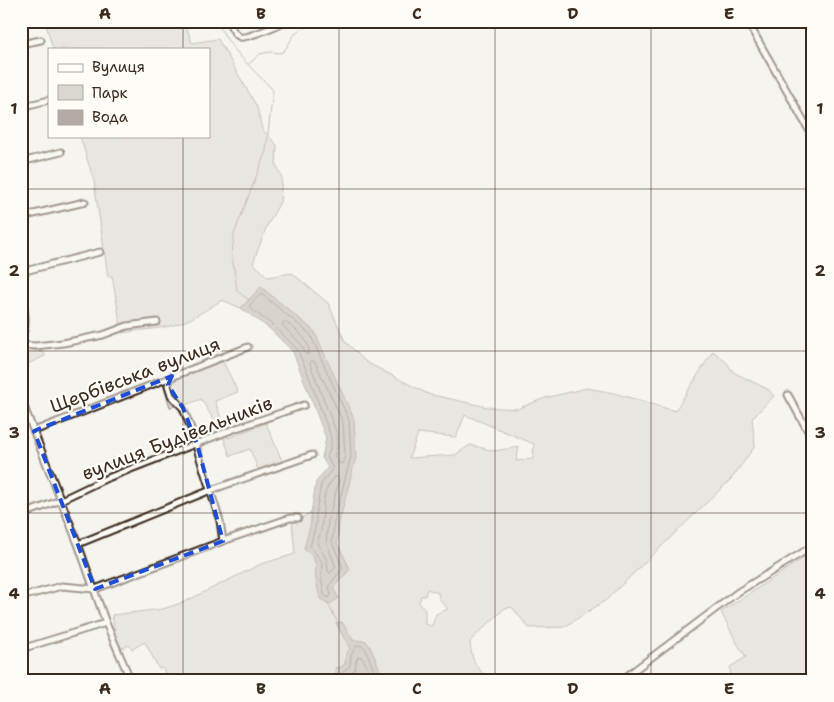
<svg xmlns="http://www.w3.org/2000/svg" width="834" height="702" font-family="'Shantell Sans',sans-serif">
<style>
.green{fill:#dad6d0;stroke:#8a8077;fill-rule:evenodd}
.water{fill:#b4aca4;stroke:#84786e}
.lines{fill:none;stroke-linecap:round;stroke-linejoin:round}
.shore{stroke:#6b5e54;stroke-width:1}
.stream{stroke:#84786e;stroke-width:1}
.minor-casing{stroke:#3b2a1e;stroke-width:9}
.minor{stroke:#fdfcf7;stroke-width:5}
.marked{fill:none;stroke:#1d4ed8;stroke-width:4;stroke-dasharray:10 6;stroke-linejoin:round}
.grid{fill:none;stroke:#3b2a1e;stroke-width:1;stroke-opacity:0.55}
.labels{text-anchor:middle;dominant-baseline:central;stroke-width:4.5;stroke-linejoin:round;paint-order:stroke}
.street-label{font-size:19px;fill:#3b2a1e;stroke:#fdfcf7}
.neatline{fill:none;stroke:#3b2a1e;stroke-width:2}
.grid-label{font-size:16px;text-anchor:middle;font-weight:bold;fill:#3b2a1e}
</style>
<rect width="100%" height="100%" fill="#f5f4ee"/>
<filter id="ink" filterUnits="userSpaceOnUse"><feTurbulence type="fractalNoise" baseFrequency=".02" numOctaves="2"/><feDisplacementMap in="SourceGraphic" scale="10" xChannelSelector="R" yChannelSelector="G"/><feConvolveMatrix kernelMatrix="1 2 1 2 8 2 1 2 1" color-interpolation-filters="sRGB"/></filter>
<g filter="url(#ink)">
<path class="green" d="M 45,21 L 195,21 L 186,26 L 192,43 L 218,39 L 257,107 L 262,129 L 277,145 L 276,165 L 282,177 L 280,202 L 266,228 L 253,263 L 268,277 L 292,273 L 328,303 L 345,341 L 366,362 L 428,394 L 487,407 L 517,409 L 545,398 L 587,388 L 614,393 L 675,411 L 713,351 L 727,363 L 733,372 L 769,390 L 774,396 L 752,418 L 755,446 L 732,478 L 606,600 L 564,627 L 529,628 L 512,607 L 505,608 L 470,641 C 472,663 475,665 490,681 L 383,681 L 370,647 L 366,641 L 353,640 L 342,622 L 336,623 L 350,649 L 346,653 L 345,664 L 341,667 L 335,668 L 338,681 L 155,681 L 165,672 L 162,668 L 159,669 L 145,642 L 132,649 L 129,645 L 121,649 L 117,643 L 112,615 L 163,609 L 184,602 L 261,564 L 295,554 L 292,523 L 311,513 L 311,523 L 304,549 C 315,557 317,564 316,577 L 333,588 L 350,569 L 337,543 L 339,523 L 322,350 L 314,331 L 261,287 L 241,308 L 222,300 C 204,311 186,324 165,327 C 150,330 136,330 122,333 L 112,276 L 108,277 L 94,181 L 80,136 L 209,136 L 209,49 L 53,49 ZM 465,415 L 534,444 L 533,459 L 516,461 L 519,447 L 494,451 L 470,445 L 455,455 L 409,458 L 418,433 L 456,437 ZM 427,589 L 438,593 L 439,599 L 448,609 L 436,614 L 432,626 L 425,624 L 425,610 L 419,603 L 421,596 L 425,596 Z
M 25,347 L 44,353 L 45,356 L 21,367 L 21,348 Z
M 223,362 L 238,392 L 215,401 L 228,438 L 266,423 L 282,461 L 258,469 L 250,449 L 230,456 L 222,433 L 201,399 L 185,405 L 170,407 L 163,385 L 209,365 Z
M 805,557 L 811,560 C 814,569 813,577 809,586 L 813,588 L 813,681 L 731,681 L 730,667 L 746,657 L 737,643 L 721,612 Z"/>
<path class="water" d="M 261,287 L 314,331 L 354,419 L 356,457 L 339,523 L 337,543 L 350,569 L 333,588 L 339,598 L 330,604 L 320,599 C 319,593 317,586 316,580 C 314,563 321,561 304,549 L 311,523 L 311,513 L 316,482 L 328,467 L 322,458 L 326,438 L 293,352 L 270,329 L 241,308 Z
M 342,622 L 353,640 L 366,641 L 370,647 L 378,664 L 383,681 L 338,681 L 335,668 L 341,667 L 345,664 L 346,653 L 350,649 L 336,623 Z"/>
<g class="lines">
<path class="shore" d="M 260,295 L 263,295 L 310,334 L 349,420 L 351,456 L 334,522 L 332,542 L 343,568 L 329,586 L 331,595 L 329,598 L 324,595 L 321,577 L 322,562 L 310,546 L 316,524 L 316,513 L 321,484 L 333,468 L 327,457 L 331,446 L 331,437 L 308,374 L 297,349 L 274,326 L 250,308 L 250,305 Z
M 285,322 C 296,329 310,340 309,354 L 306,354 L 301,344 L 283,326 L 283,323 Z
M 312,361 L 315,362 L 343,422 L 345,456 L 342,464 L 339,463 L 334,456 L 337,447 L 337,434 L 310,364 Z
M 335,477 L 338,477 L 339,480 L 328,521 L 326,542 L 336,567 L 330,573 L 328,571 L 327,560 L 317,543 C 319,537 322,530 322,523 C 324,504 321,492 335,477 Z
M 342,681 L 342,673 L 350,666 L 351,655 L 357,645 L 363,646 L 366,650 L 378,681
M 349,681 L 349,676 L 355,669 L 357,658 L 360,656 C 366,661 369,672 372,681"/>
<path class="stream" d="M 217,21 C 229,49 252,68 273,90 L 266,151 L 234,234 L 232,255 L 237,291 L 249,300
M 249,64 L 260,54 L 270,52 L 280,53 L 284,51 L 295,34 L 313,21
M 811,554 L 813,557
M 327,602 L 338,623"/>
<g class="minor-casing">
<path id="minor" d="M 229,21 C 231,27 235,35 240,37 C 246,39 279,25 285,21
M 747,21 L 813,137
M 749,25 L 757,21
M 21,44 L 41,40
M 21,107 L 49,100
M 21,162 L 61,152
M 21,217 L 85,202
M 21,272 L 100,252
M 21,296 C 25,310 28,325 21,339
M 21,345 L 35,346 L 63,343 L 103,335 L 127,326 L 157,322
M 172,376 L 168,385 L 171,395 L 183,408 L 197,444 L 197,449 L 220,521 L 223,541
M 788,395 L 813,440
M 21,399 L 78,544 L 106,623 L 131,681
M 34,431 L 248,347
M 21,515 L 61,500 L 105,479 L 234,429 L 304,405
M 78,544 L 211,490 L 312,455
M 21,597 L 62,586 L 95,589 L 223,541 L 290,518 L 298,518
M 21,649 L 106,623
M 620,681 L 738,592 L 813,546"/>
</g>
<use href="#minor" class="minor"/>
</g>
</g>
<path d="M0 0H834V702H0ZM 172,376 L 168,385 L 183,408 L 197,444 L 223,541 L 95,589 L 34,431 Z" fill="#f5f4ee" fill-opacity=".55" fill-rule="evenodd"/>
<path class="marked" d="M 172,376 L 168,385 L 183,408 L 197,444 L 223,541 L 95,589 L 34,431 Z"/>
<path class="grid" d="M 183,21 L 183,49M 339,21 L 339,681M 495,21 L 495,681M 651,21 L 651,681M 183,136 L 183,681M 21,189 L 813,189M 21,351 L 813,351M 21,513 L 813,513"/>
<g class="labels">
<g class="street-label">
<text transform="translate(135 375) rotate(-21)">Щербівська вулиця</text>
<text transform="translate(177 438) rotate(-21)">вулиця Будівельників</text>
</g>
</g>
<rect width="834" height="702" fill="none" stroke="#fdfcf7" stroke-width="55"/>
<rect x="48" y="48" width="162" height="90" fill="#fdfcf7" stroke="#afa8a0"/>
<rect x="58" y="64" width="25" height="8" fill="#fdfcf7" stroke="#afa8a0"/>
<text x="92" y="72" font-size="15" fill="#3b2a1e">Вулиця</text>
<rect x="58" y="85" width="25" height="15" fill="#dad6d0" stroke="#afa8a0"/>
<text x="92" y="98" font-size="15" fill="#3b2a1e">Парк</text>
<rect x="58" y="110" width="25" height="15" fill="#b4aca4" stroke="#afa8a0"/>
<text x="92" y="122" font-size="15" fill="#3b2a1e">Вода</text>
<rect x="28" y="28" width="778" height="646" class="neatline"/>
<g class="grid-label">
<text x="105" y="19">A</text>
<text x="261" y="19">B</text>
<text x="417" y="19">C</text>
<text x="573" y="19">D</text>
<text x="729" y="19">E</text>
<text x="14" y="114">1</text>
<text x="820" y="114">1</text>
<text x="14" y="276">2</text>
<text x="820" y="276">2</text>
<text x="14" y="438">3</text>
<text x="820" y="438">3</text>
<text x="14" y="599">4</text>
<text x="820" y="599">4</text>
<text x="105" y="694">A</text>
<text x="261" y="694">B</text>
<text x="417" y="694">C</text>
<text x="573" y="694">D</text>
<text x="729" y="694">E</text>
</g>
</svg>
